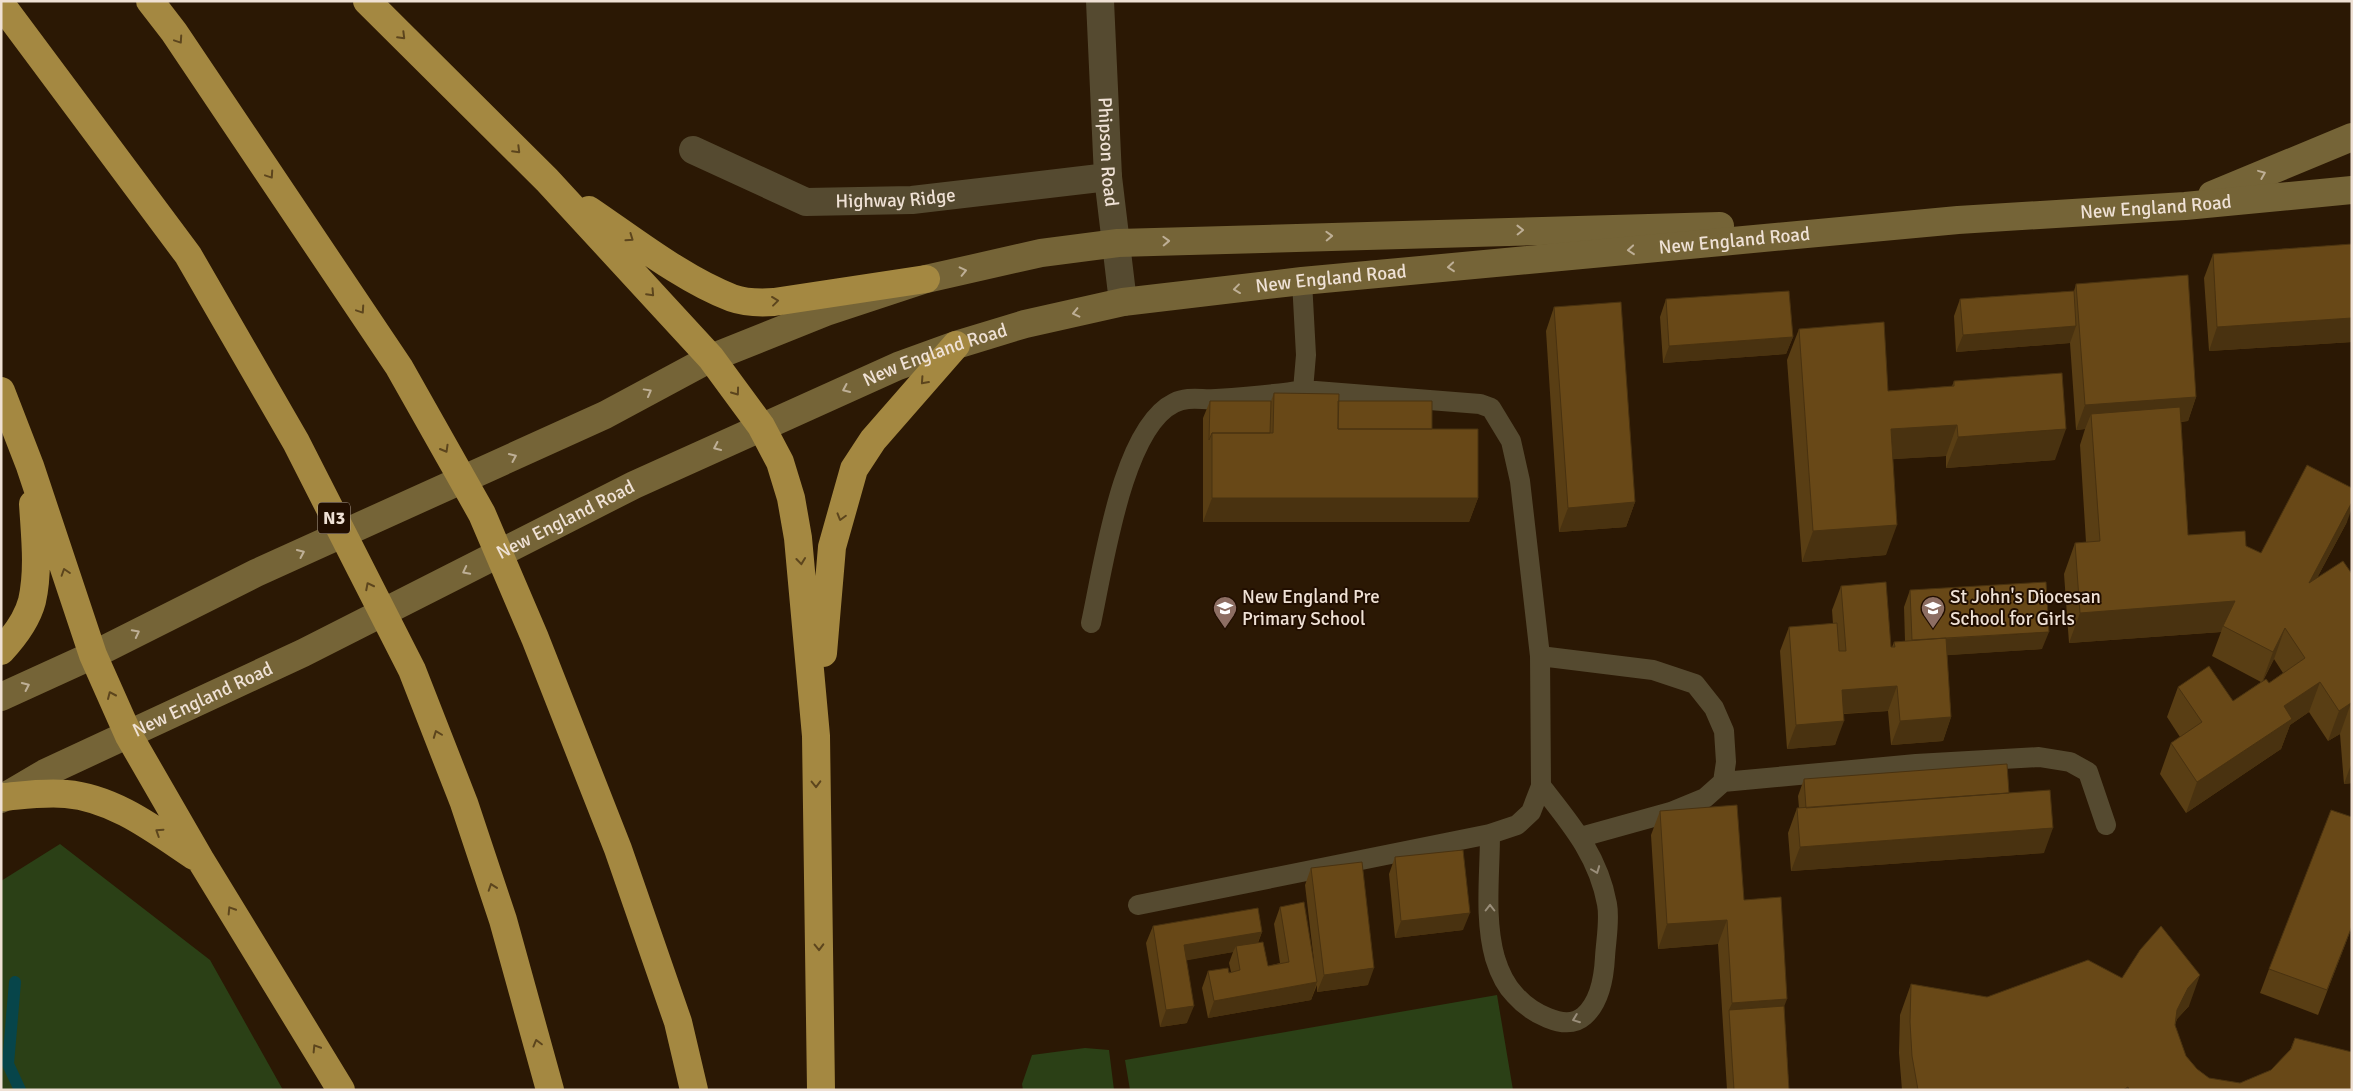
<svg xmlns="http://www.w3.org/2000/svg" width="2353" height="1091" font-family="Signika,sans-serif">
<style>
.green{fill:#2b4016}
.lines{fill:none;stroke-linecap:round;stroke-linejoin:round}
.stream{stroke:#07454a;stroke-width:12}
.lane{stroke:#554a30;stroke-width:20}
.street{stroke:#554a30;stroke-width:28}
.secondary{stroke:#756437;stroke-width:28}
.highway{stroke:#a48841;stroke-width:28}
.wall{fill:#593e14;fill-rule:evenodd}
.shaded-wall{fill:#493210}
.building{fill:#684817;stroke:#493210}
.oneway{stroke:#5c451d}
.oneway2{stroke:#beaf96}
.oneway3{stroke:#9a8e7a}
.labels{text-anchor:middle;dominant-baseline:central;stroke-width:4;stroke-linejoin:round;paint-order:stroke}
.shield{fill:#210e00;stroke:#b1a295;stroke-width:1}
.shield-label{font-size:18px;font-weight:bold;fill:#efe1d5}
.street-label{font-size:19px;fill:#efe1d5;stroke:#210e00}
.poi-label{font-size:19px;fill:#efe1d5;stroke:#210e00;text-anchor:start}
</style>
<rect width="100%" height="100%" fill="#2b1804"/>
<path class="green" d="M 60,844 L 210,960 L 283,1090 L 1,1090 L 1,881 Z
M 1497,995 L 1513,1090 L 1130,1090 L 1125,1060 Z
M 1085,1048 L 1109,1050 L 1114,1090 L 1023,1090 L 1022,1084 L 1032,1055 Z"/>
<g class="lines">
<path class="stream" d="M 15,982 L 8,1064 L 20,1090"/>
<path class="lane" d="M 1091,623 C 1103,569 1122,428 1174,403 C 1188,396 1201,400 1216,399 C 1245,397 1274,395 1303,390 L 1306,355 L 1302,281
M 1540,656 L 1653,670 L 1695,684 L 1714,708 L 1724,731 L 1726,762 L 1723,782 L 1705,798 L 1671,812 L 1581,837
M 1723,782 L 1916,764 L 2039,757 L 2070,762 L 2088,772 L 2106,825
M 1490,834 C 1490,874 1484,919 1495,958 C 1499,971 1505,985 1515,995 C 1529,1011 1565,1033 1584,1016 C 1600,1002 1604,977 1605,957 C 1606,940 1610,920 1607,904 C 1598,855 1570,823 1541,786
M 1138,905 L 1490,834 L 1517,825 L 1531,812 L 1541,786 L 1540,656 L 1520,481 L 1511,441 L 1491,408 L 1480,404 L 1303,390"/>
<g class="street">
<path id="s1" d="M 1100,1 L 1108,177 L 1123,302"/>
<path id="s2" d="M 693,150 L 806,202 L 912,200 L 1108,177"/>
</g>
<g class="secondary">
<path d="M 2212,195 L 2352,137"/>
<path d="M 1,697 L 93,655 L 256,573 L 605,415 L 711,358 L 826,312 L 926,279 L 1041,253 L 1118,243 L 1720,226"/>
<path id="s3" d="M 1,799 L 45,773 L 303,653 L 634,485 L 898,366 L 956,345 L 1025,324 L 1123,302 L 1302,281 L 1958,220 L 2185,206 L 2352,190"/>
</g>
<path class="highway" d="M 150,1 L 174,32 L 399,367 L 482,514 L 535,638 L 618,849 L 678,1022 L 694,1090
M 367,1 L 547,180 L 711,358 L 761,426 L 780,462 L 791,498 L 798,538 L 816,736 L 821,1090
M 1,4 L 188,255 L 296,442 L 412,670 L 464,803 L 503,920 L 550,1090
M 589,210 C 632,239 684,280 732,298 C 746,303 759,303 774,302 L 926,279
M 1,391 L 30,466 L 93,655 L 129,736 L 200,859 L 341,1090
M 1,651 C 14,637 27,620 32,601 C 39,570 35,536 33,504
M 823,653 L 832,547 L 854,469 L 873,440 L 956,345
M 4,797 C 25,795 45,792 66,794 C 114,798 155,830 194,856"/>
</g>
<path class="wall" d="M 2352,244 L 2352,342 L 2209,351 L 2204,278 L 2213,254 Z
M 2076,284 L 2196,397 L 2188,421 L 2181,422 L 2188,535 L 2246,546 L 2261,553 L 2347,522 L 2317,578 L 2352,574 L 2352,783 L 2344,784 L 2340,734 L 2328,741 L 2309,712 L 2290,725 L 2281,749 L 2186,813 L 2160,774 L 2171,743 L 2180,737 L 2167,717 L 2178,687 L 2233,701 L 2261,682 L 2212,656 L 2221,632 L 2069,643 L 2064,574 L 2075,543 L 2086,542 L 2080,445 L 2085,429 L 2076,430 L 2070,343 L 1956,352 L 1954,316 L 1960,299 L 2074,291 ZM 2274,659 L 2283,673 L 2269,683 L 2263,681 Z
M 1666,299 L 1793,337 L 1786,354 L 1663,363 L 1660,317 Z
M 1554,307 L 1635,502 L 1626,527 L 1559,532 L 1546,331 Z
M 1799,329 L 1888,391 L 1952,386 L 1954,381 L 2055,460 L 1946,468 L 1946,456 L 1893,459 L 1886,555 L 1802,562 L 1787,360 Z
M 1274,393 L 1338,401 L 1432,429 L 1478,498 L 1469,522 L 1203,522 L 1203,418 L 1210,401 L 1271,401 Z
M 1841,586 L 1891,647 L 1892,647 L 1894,642 L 1905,641 L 1904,607 L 1910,590 L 2042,649 L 1947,655 L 1951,717 L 1943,741 L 1891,745 L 1888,711 L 1844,714 L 1835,745 L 1787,749 L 1780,651 L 1789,627 L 1833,624 L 1832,610 Z
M 1804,779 L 2009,793 L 2044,853 L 1791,871 L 1788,833 L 1797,808 L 1799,808 L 1798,796 Z
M 1660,811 L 1744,900 L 1784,1006 L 1789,1090 L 1727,1090 L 1718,944 L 1658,949 L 1651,835 Z
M 1395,857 L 1463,930 L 1395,938 L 1389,874 Z
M 1311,868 L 1368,985 L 1317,992 L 1317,985 L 1311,1000 L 1208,1018 L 1202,988 L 1208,971 L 1231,972 L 1229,963 L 1233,952 L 1186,960 L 1187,1023 L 1160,1027 L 1146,943 L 1153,926 L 1262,932 L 1258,943 L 1268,966 L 1280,963 L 1274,924 L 1280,907 L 1314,961 L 1305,885 Z
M 2352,927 L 2318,1015 L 2260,993 L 2269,969 Z
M 2122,978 L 2189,1006 L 2177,1019 L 2175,1025 L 2186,1056 L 2197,1069 L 2209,1078 L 2240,1083 L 2271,1070 L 2290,1050 L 2295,1038 L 2352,1090 L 1902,1090 L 1899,1053 L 1900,1015 L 1911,984 L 1987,997 Z"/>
<path class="shaded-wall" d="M 2352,318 L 2352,342 L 2209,351 L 2217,327 Z
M 2076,326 L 2070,343 L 1956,352 L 1963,335 Z
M 1793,337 L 1786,354 L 1663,363 L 1669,346 Z
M 2196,397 L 2188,421 L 2092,428 L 2091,414 L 2085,429 L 2076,430 L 2085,405 Z
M 1957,425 L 1946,456 L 1880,460 L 1891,429 Z
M 2066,429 L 2055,460 L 1946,468 L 1958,437 Z
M 1212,498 L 1478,498 L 1469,522 L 1203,522 Z
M 1635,502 L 1626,527 L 1559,532 L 1568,508 Z
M 2352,502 L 2352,508 L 2347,522 L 2298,613 L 2309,583 Z
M 1897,525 L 1886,555 L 1802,562 L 1813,531 Z
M 2235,601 L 2223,626 L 2221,632 L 2069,643 L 2080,613 Z
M 2285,628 L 2274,659 L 2262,682 L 2273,652 Z
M 2049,632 L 2042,649 L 1906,658 L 1912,641 Z
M 2320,682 L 2309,712 L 2290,725 L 2281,749 L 2186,813 L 2197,782 L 2284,706 Z
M 1897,686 L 1888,711 L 1833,714 L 1842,690 Z
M 2351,703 L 2340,734 L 2328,741 L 2339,711 Z
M 1951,717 L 1943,741 L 1891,745 L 1900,721 Z
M 1844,721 L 1835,745 L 1787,749 L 1796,725 Z
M 2352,762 L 2352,783 L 2344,784 Z
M 2053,828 L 2044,853 L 1791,871 L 1800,847 Z
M 1470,913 L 1463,930 L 1395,938 L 1401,921 Z
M 1727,920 L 1718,944 L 1658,949 L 1667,924 Z
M 1262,932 L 1255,949 L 1236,946 L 1233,952 L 1178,962 L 1184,945 Z
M 1374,968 L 1368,985 L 1317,992 L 1324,975 Z
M 2200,975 L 2189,1006 L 2177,1019 L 2166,1041 L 2177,1010 L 2188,988 Z
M 1317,982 L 1311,1000 L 1208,1018 L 1214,1001 Z
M 1787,999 L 1778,1023 L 1729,1010 L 1732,1003 Z
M 1194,1006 L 1187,1023 L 1160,1027 L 1166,1010 Z"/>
<path class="building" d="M 2352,244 L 2352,318 L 2217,327 L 2213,254 Z
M 2188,275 L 2196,397 L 2085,405 L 2076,284 Z
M 1789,291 L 1793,337 L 1669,346 L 1666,299 Z
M 2074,291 L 2076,326 L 1963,335 L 1960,299 Z
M 1621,302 L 1635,502 L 1568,508 L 1554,307 Z
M 1884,322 L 1888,391 L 1954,386 L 1954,381 L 2062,373 L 2066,429 L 1958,437 L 1957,425 L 1891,429 L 1897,525 L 1813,531 L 1799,329 Z
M 1274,393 L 1339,394 L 1338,429 L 1478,429 L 1478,498 L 1212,498 L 1212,433 L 1273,433 Z
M 1210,401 L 1271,401 L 1270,433 L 1212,433 L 1209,440 Z
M 1338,401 L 1432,401 L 1432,429 L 1338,429 Z
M 2180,407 L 2188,535 L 2245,531 L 2246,546 L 2261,553 L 2307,465 L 2352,488 L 2352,502 L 2309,583 L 2343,561 L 2352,574 L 2352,710 L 2351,703 L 2339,711 L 2320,682 L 2284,706 L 2292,719 L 2197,782 L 2171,743 L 2202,722 L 2178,687 L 2209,666 L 2233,701 L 2266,679 L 2269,683 L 2305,658 L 2285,628 L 2273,652 L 2223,626 L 2235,601 L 2080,613 L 2075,543 L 2100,541 L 2091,414 Z
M 1886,582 L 1891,647 L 1895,647 L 1894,642 L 1946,638 L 1951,717 L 1900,721 L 1897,686 L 1842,690 L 1844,721 L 1796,725 L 1789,627 L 1837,623 L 1839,651 L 1846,651 L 1841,586 Z
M 2046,582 L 2049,632 L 1912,640 L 1910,590 Z
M 2007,764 L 2009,793 L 1806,808 L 1804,779 Z
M 2050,790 L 2053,828 L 1800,847 L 1797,808 Z
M 1737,805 L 1744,900 L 1781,897 L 1787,999 L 1732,1003 L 1727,920 L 1667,924 L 1660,811 Z
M 2331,810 L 2352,817 L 2352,926 L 2327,990 L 2269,969 Z
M 1463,850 L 1470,913 L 1401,921 L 1395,857 Z
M 1362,862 L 1374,968 L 1324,975 L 1311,868 Z
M 1304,902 L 1317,982 L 1214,1001 L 1208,971 L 1228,968 L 1229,973 L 1240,970 L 1236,946 L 1263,942 L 1268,966 L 1289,962 L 1280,907 Z
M 1258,908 L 1262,932 L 1184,945 L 1194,1006 L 1166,1010 L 1153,926 Z
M 2161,926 L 2200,975 L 2188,988 L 2177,1010 L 2175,1025 L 2186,1056 L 2197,1069 L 2209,1078 L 2240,1083 L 2271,1070 L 2291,1049 L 2295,1038 L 2352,1052 L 2352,1090 L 2129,1090 L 2128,1087 L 2123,1090 L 1918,1090 L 1912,1056 L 1910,1022 L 1911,984 L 1987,997 L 2088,960 L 2122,978 L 2140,950 Z
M 1784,1006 L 1789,1090 L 1734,1090 L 1729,1010 Z"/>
<defs><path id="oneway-chevron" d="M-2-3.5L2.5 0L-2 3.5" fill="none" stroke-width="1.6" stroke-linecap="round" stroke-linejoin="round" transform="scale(1.25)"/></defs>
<g class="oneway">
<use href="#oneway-chevron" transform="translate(402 36) rotate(45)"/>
<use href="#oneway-chevron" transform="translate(179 40) rotate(56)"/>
<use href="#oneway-chevron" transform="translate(517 150) rotate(45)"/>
<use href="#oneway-chevron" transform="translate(270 175) rotate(56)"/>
<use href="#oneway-chevron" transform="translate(630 238) rotate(35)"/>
<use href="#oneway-chevron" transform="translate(651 293) rotate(47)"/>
<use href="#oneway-chevron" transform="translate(775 301) rotate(-7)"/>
<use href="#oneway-chevron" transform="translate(361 310) rotate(56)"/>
<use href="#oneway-chevron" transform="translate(924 381) rotate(132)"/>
<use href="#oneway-chevron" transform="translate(736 392) rotate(54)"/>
<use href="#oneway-chevron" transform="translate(445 449) rotate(60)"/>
<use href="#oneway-chevron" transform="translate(841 517) rotate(106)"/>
<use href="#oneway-chevron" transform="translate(801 561) rotate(84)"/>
<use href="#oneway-chevron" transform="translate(65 572) rotate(-108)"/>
<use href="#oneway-chevron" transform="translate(369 586) rotate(-117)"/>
<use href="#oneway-chevron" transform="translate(111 695) rotate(-114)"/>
<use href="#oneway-chevron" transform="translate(437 734) rotate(-111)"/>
<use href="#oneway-chevron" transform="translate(816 784) rotate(89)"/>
<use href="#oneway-chevron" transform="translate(159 832) rotate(-147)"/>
<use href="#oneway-chevron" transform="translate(492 887) rotate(-109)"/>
<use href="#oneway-chevron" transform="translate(231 910) rotate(-122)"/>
<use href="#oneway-chevron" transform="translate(819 947) rotate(89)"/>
<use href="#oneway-chevron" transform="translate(537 1043) rotate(-105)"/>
<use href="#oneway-chevron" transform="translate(316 1048) rotate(-122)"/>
</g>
<g class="oneway2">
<use href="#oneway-chevron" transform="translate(2262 174) rotate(-22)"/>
<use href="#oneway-chevron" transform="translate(1520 230) rotate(-1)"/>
<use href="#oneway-chevron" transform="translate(1329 236) rotate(-2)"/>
<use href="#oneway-chevron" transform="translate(1166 241) rotate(-2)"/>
<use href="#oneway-chevron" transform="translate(1631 250) rotate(175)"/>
<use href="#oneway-chevron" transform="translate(1451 267) rotate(175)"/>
<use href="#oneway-chevron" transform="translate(963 271) rotate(-13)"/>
<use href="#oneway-chevron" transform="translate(1237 289) rotate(173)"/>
<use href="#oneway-chevron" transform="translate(1076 313) rotate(167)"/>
<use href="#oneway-chevron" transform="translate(846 389) rotate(156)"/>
<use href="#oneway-chevron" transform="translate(648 392) rotate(-29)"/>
<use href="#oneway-chevron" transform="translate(717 447) rotate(155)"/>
<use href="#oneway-chevron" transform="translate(513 457) rotate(-24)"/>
<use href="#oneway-chevron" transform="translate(301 553) rotate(-24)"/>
<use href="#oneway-chevron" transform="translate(466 571) rotate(153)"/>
<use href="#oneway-chevron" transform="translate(136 633) rotate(-27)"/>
<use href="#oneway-chevron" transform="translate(26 686) rotate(-25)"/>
</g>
<g class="oneway3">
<use href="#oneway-chevron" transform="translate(1596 870) rotate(69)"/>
<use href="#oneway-chevron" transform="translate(1490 908) rotate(-90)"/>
<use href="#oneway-chevron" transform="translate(1576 1019) rotate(159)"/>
</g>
<defs>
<g id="school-pin" transform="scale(1.25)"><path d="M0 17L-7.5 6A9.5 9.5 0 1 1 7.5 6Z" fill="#8d6e63" stroke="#210e00"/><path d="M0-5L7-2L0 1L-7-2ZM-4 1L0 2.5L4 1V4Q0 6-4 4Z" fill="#fff"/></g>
</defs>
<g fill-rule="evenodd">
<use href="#school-pin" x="1225" y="608"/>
<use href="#school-pin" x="1933" y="608"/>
</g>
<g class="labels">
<rect class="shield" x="318" y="502.5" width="32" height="31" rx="4"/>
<g class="shield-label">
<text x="334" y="518">N3</text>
</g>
<g class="street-label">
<text stroke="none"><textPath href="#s1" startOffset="151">Phipson Road</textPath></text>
<text stroke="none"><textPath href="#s2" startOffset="214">Highway Ridge</textPath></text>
<text stroke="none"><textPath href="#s3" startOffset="2268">New England Road</textPath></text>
<text stroke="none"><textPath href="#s3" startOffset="1845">New England Road</textPath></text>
<text stroke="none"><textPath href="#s3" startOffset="1440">New England Road</textPath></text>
<text stroke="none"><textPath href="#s3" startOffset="1035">New England Road</textPath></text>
<text stroke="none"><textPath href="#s3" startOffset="630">New England Road</textPath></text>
<text stroke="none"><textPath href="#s3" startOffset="225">New England Road</textPath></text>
</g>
<g class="poi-label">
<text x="1242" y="597">New England Pre<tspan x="1242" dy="22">Primary School</tspan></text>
<text x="1950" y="597">St John's Diocesan<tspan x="1950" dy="22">School for Girls</tspan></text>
</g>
</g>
<rect width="2353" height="1091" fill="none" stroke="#efe1d5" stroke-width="5"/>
</svg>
